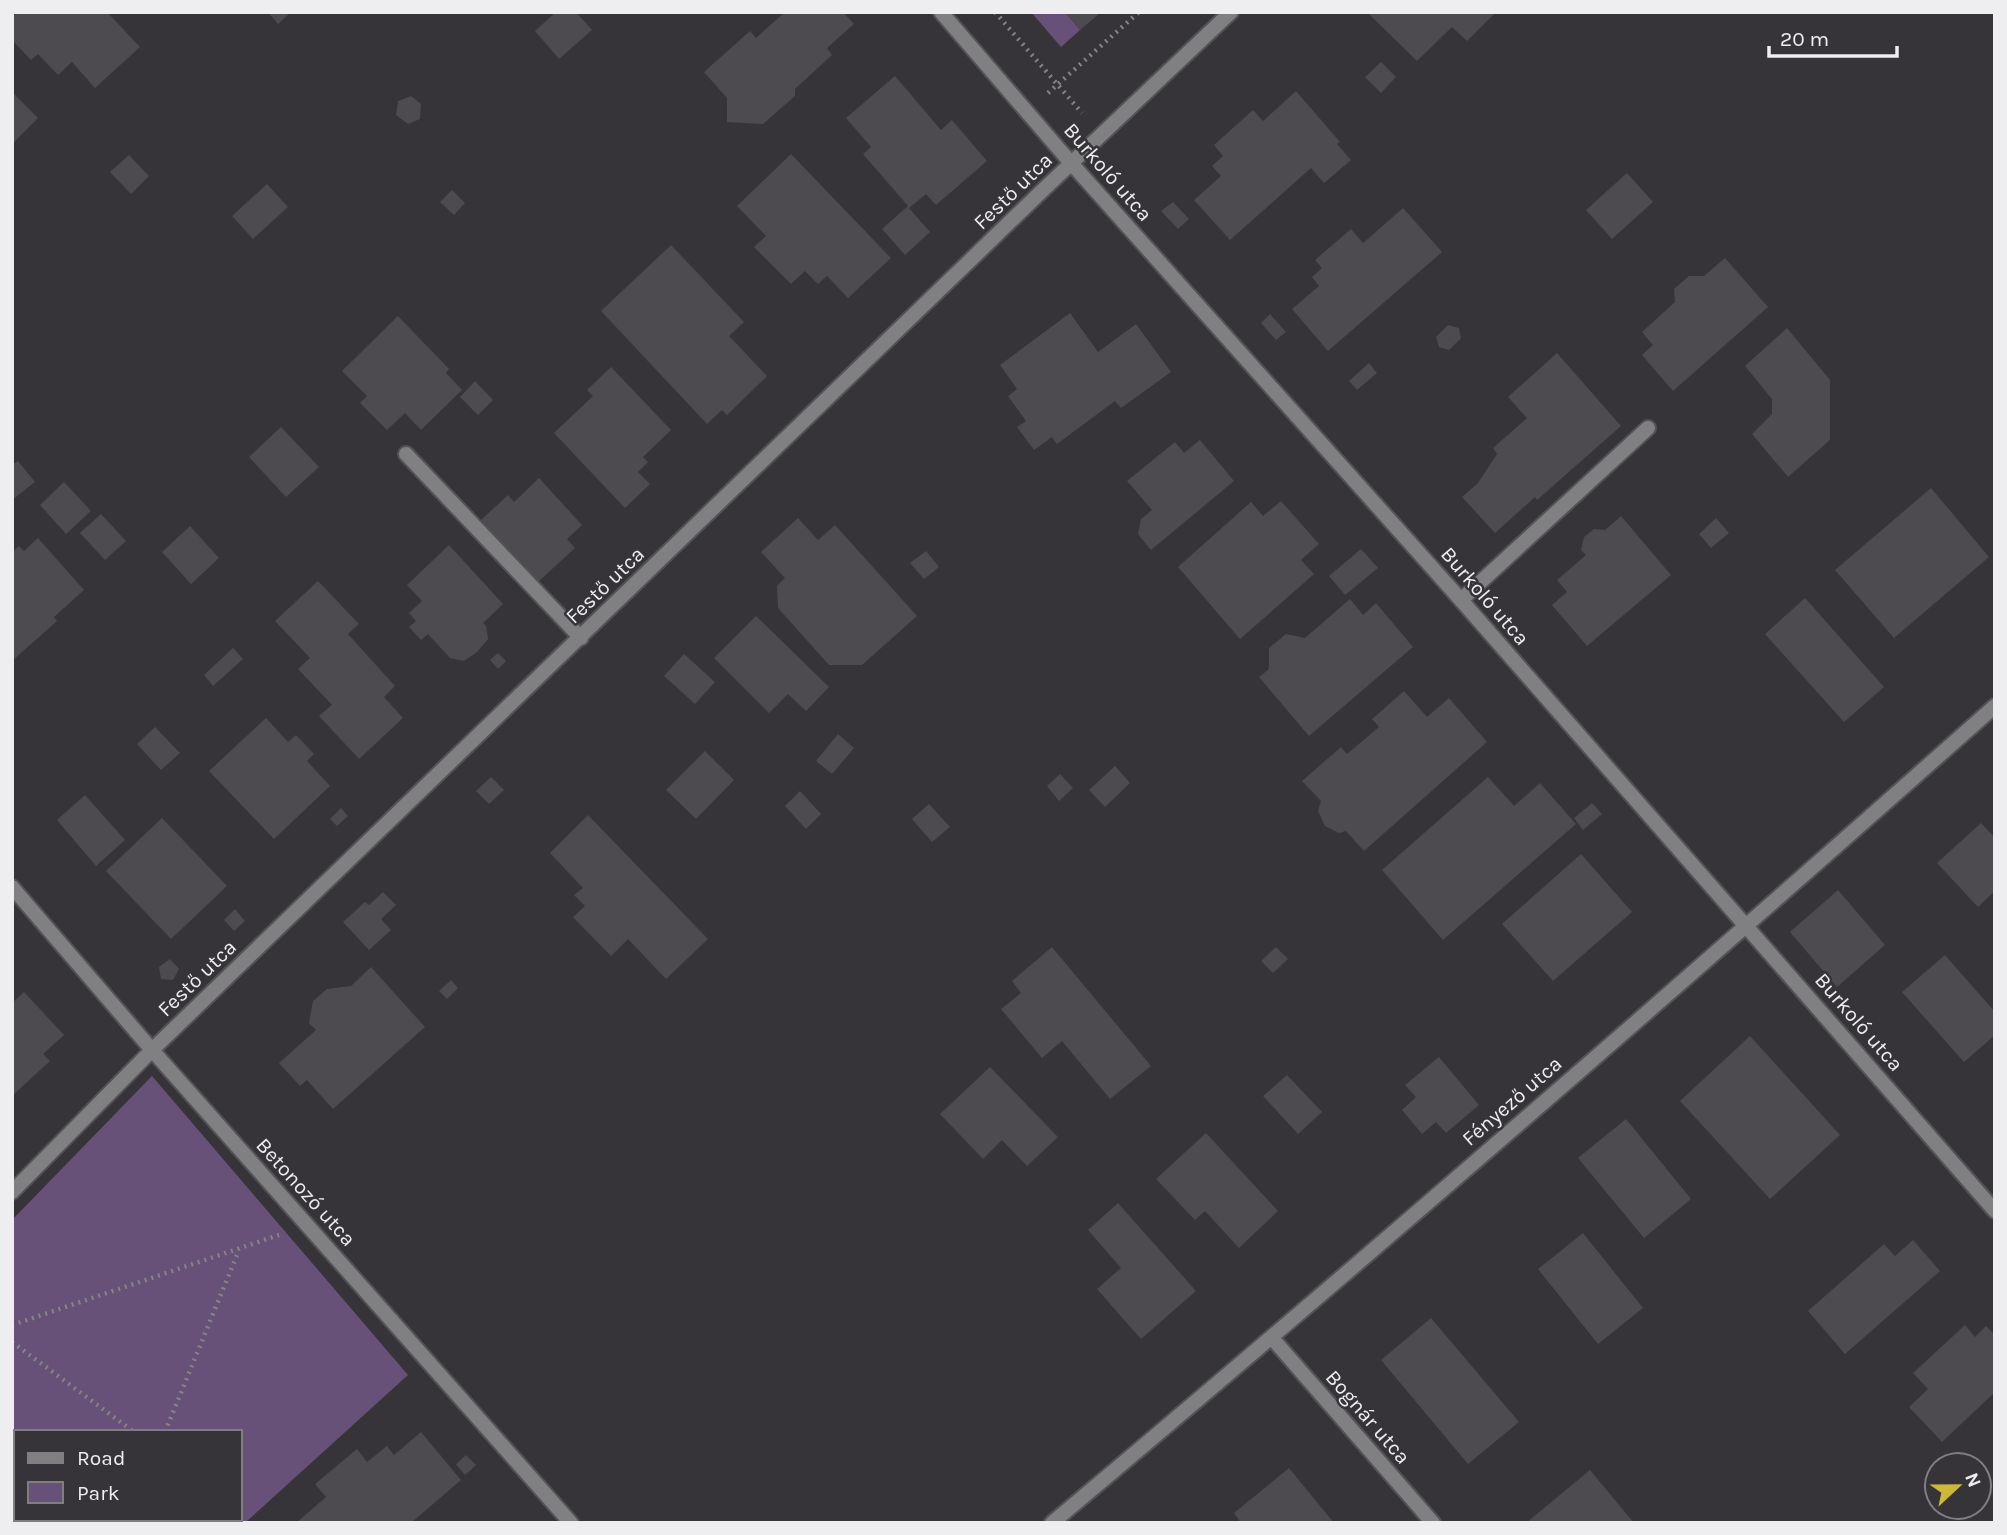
<svg xmlns="http://www.w3.org/2000/svg" width="2007" height="1535" font-family="Karla,sans-serif">
<style>
.green{fill:#685178}
.building{fill:#4d4b4f}
.lines{fill:none;stroke-linecap:round;stroke-linejoin:round}
.lane-casing{stroke:#535255;stroke-width:18}
.street-casing{stroke:#535255;stroke-width:18}
.path{stroke:#848386;stroke-width:4.5;stroke-dasharray:2 5;stroke-linecap:butt}
.lane{stroke:#807f81;stroke-width:14}
.street{stroke:#807f81;stroke-width:14}
.labels{text-anchor:middle;dominant-baseline:central;stroke-width:5;stroke-linejoin:round;paint-order:stroke}
.street-label{font-size:21px;fill:#eeedef;stroke:#363438}
</style>
<rect width="100%" height="100%" fill="#363438"/>
<path class="green" d="M 1031,12 L 1065,12 L 1080,30 L 1061,47 Z
M 152,1076 L 408,1375 L 245,1523 L 68,1523 L 65,1519 L 240,1519 L 240,1432 L 16,1432 L 16,1463 L 12,1459 L 12,1220 Z"/>
<path class="building" d="M 12,12 L 107,12 L 140,47 L 95,88 L 72,62 L 58,75 L 38,54 L 31,60 L 12,40 Z
M 268,12 L 291,12 L 278,24 Z
M 556,12 L 576,12 L 592,30 L 559,59 L 535,31 Z
M 785,12 L 843,12 L 854,24 L 827,48 L 832,55 L 795,89 L 795,96 L 763,124 L 727,122 L 727,98 L 704,72 L 750,31 L 756,38 Z
M 1065,12 L 1101,12 L 1080,30 Z
M 1371,12 L 1496,12 L 1467,41 L 1452,27 L 1417,61 L 1369,14 Z
M 1381,62 L 1396,77 L 1381,93 L 1365,77 Z
M 895,76 L 941,130 L 952,120 L 987,161 L 936,205 L 926,194 L 909,208 L 930,232 L 905,255 L 882,229 L 908,206 L 863,154 L 871,147 L 846,118 Z
M 1296,91 L 1340,142 L 1337,144 L 1351,160 L 1324,183 L 1311,168 L 1230,240 L 1194,200 L 1221,176 L 1212,166 L 1223,156 L 1214,145 L 1253,110 L 1263,121 Z
M 12,92 L 38,118 L 12,144 Z
M 411,96 L 421,104 L 420,119 L 408,124 L 396,115 L 398,101 Z
M 791,154 L 891,258 L 848,298 L 827,276 L 818,284 L 805,271 L 791,284 L 754,247 L 766,236 L 737,206 Z
M 129,155 L 149,176 L 131,194 L 110,172 Z
M 1627,173 L 1653,202 L 1612,239 L 1586,210 Z
M 267,184 L 288,207 L 253,239 L 232,216 Z
M 452,190 L 465,203 L 454,215 L 440,202 Z
M 1173,202 L 1189,219 L 1178,229 L 1161,211 Z
M 1403,208 L 1442,252 L 1328,351 L 1292,309 L 1319,286 L 1312,277 L 1322,268 L 1315,260 L 1351,229 L 1363,243 Z
M 671,245 L 744,322 L 729,336 L 767,376 L 727,415 L 722,410 L 707,424 L 601,311 Z
M 1725,258 L 1768,307 L 1673,391 L 1642,355 L 1653,345 L 1642,332 L 1675,302 L 1674,289 L 1689,276 L 1704,276 Z
M 1070,313 L 1098,352 L 1136,324 L 1171,372 L 1121,408 L 1115,401 L 1057,444 L 1052,437 L 1034,450 L 1017,427 L 1026,421 L 1008,396 L 1017,389 L 1000,365 Z
M 1270,314 L 1286,332 L 1276,340 L 1261,323 Z
M 398,316 L 449,369 L 446,373 L 462,390 L 421,430 L 405,413 L 387,430 L 360,403 L 367,396 L 342,371 Z
M 1448,325 L 1459,328 L 1461,338 L 1449,350 L 1439,347 L 1436,337 Z
M 1787,328 L 1830,380 L 1830,440 L 1788,477 L 1752,434 L 1772,414 L 1772,399 L 1745,366 Z
M 1557,353 L 1621,426 L 1537,500 L 1535,497 L 1495,533 L 1462,497 L 1478,483 L 1497,454 L 1493,448 L 1527,418 L 1508,397 Z
M 1369,363 L 1377,373 L 1357,390 L 1349,381 Z
M 611,367 L 671,430 L 643,457 L 648,462 L 638,472 L 650,484 L 625,508 L 554,433 L 593,396 L 587,390 Z
M 475,381 L 493,400 L 478,415 L 460,397 Z
M 281,427 L 319,467 L 286,497 L 249,457 Z
M 1200,440 L 1234,481 L 1151,550 L 1138,534 L 1141,519 L 1152,510 L 1127,481 L 1175,442 L 1184,453 Z
M 18,461 L 35,482 L 12,500 L 12,465 Z
M 539,478 L 582,525 L 567,539 L 575,548 L 538,582 L 481,520 L 508,495 L 514,502 Z
M 64,482 L 91,511 L 66,534 L 40,505 Z
M 1931,488 L 1989,557 L 1894,638 L 1835,570 Z
M 1281,501 L 1319,544 L 1301,560 L 1314,574 L 1240,639 L 1178,567 L 1251,502 L 1263,516 Z
M 101,514 L 126,541 L 105,560 L 80,533 Z
M 1621,516 L 1671,575 L 1587,646 L 1552,605 L 1567,592 L 1557,580 L 1586,555 L 1581,550 L 1584,537 L 1594,529 L 1605,530 Z
M 798,518 L 818,540 L 835,525 L 917,616 L 862,665 L 829,665 L 778,608 L 777,586 L 785,578 L 761,552 Z
M 1716,518 L 1729,533 L 1711,548 L 1699,534 Z
M 190,526 L 219,558 L 191,584 L 162,552 Z
M 38,538 L 84,590 L 54,617 L 57,621 L 12,661 L 12,552 L 19,546 L 24,551 Z
M 449,545 L 503,604 L 483,623 L 486,626 L 488,639 L 477,652 L 464,661 L 450,658 L 428,634 L 421,640 L 409,627 L 416,621 L 409,613 L 422,601 L 407,585 Z
M 1361,549 L 1378,568 L 1345,595 L 1329,576 Z
M 926,551 L 939,567 L 924,579 L 910,563 Z
M 318,581 L 359,624 L 348,634 L 395,686 L 384,697 L 403,718 L 359,759 L 319,716 L 332,705 L 298,669 L 310,658 L 275,621 Z
M 1805,598 L 1884,687 L 1844,722 L 1765,634 Z
M 1350,599 L 1363,615 L 1376,603 L 1413,647 L 1309,736 L 1259,677 L 1269,669 L 1269,648 L 1286,634 L 1305,638 Z
M 756,616 L 829,687 L 806,711 L 788,694 L 769,713 L 714,658 Z
M 233,648 L 243,659 L 213,686 L 204,675 Z
M 498,653 L 506,661 L 498,669 L 490,660 Z
M 684,654 L 715,682 L 695,704 L 664,676 Z
M 1404,691 L 1427,717 L 1449,698 L 1487,742 L 1364,851 L 1346,831 L 1339,833 L 1325,826 L 1318,811 L 1321,801 L 1302,781 L 1341,747 L 1347,754 L 1379,727 L 1372,719 Z
M 266,718 L 288,742 L 296,735 L 314,754 L 307,761 L 330,786 L 274,839 L 209,771 Z
M 155,727 L 180,753 L 161,770 L 137,744 Z
M 838,734 L 854,748 L 832,774 L 816,761 Z
M 705,751 L 734,780 L 696,819 L 666,790 Z
M 1115,766 L 1130,783 L 1105,807 L 1089,790 Z
M 1060,774 L 1073,788 L 1059,801 L 1047,786 Z
M 491,777 L 504,790 L 489,804 L 476,791 Z
M 1488,777 L 1514,806 L 1540,783 L 1576,824 L 1443,940 L 1382,870 Z
M 800,791 L 821,814 L 806,829 L 785,806 Z
M 85,795 L 125,840 L 96,866 L 57,820 Z
M 1592,803 L 1602,814 L 1583,830 L 1574,818 Z
M 929,804 L 950,827 L 932,842 L 912,819 Z
M 341,808 L 348,816 L 337,826 L 330,819 Z
M 588,815 L 708,939 L 666,979 L 628,939 L 611,956 L 573,917 L 585,906 L 574,895 L 583,888 L 550,853 Z
M 162,818 L 227,886 L 171,939 L 106,871 Z
M 1981,823 L 1995,838 L 1995,891 L 1978,907 L 1937,863 Z
M 1581,854 L 1632,912 L 1553,981 L 1502,924 Z
M 1838,890 L 1885,945 L 1837,987 L 1790,932 Z
M 383,892 L 396,905 L 381,919 L 391,930 L 369,950 L 343,922 L 365,902 L 369,905 Z
M 235,909 L 245,921 L 234,931 L 224,920 Z
M 1052,947 L 1151,1066 L 1110,1099 L 1062,1041 L 1042,1058 L 1001,1009 L 1021,993 L 1012,981 Z
M 1276,947 L 1288,959 L 1273,973 L 1261,961 Z
M 1945,955 L 1995,1012 L 1995,1035 L 1964,1062 L 1902,992 Z
M 170,959 L 179,969 L 173,980 L 161,979 L 159,967 Z
M 371,967 L 425,1027 L 333,1109 L 307,1080 L 300,1086 L 279,1063 L 316,1030 L 309,1023 L 313,1001 L 327,989 L 351,986 Z
M 451,980 L 458,988 L 447,999 L 439,991 Z
M 24,992 L 64,1035 L 43,1054 L 50,1061 L 12,1096 L 12,1003 Z
M 1750,1036 L 1840,1135 L 1770,1199 L 1680,1101 Z
M 1439,1057 L 1479,1105 L 1446,1133 L 1436,1122 L 1422,1134 L 1402,1110 L 1416,1097 L 1405,1085 Z
M 990,1067 L 1058,1137 L 1027,1166 L 1002,1140 L 983,1159 L 940,1114 Z
M 1287,1075 L 1322,1112 L 1298,1134 L 1263,1096 Z
M 1626,1119 L 1691,1199 L 1644,1238 L 1578,1158 Z
M 1206,1133 L 1278,1211 L 1239,1248 L 1205,1211 L 1195,1220 L 1156,1179 Z
M 1118,1203 L 1196,1291 L 1141,1339 L 1097,1289 L 1121,1268 L 1088,1230 Z
M 1583,1233 L 1643,1308 L 1598,1344 L 1538,1269 Z
M 1913,1240 L 1940,1271 L 1845,1354 L 1808,1311 L 1884,1244 L 1895,1256 Z
M 1431,1318 L 1519,1422 L 1468,1464 L 1381,1360 Z
M 1965,1325 L 1975,1337 L 1986,1326 L 1995,1335 L 1995,1392 L 1942,1442 L 1909,1407 L 1928,1389 L 1913,1373 Z
M 421,1432 L 461,1480 L 411,1523 L 296,1523 L 326,1497 L 315,1484 L 357,1449 L 367,1462 L 387,1446 L 394,1455 Z
M 466,1455 L 476,1465 L 465,1475 L 456,1464 Z
M 1289,1468 L 1334,1523 L 1241,1523 L 1234,1513 Z
M 1590,1470 L 1634,1523 L 1526,1523 Z"/>
<g class="lines">
<g class="lane-casing">
<path id="lane" d="M 406,454 L 581,638
M 1461,600 L 1648,428"/>
</g>
<g class="street-casing">
<path id="street" d="M 941,12 L 1071,163 L 1461,600 L 1995,1211
M 12,887 L 152,1050 L 571,1523
M 12,1192 L 152,1050 L 1044,189 L 1231,12
M 1272,1338 L 1433,1523
M 1052,1523 C 1371,1255 1684,982 1995,706"/>
</g>
<path class="path" d="M 995,12 L 1082,113
M 1048,93 L 1139,12
M 12,1325 L 279,1235
M 12,1342 L 134,1432
M 165,1432 L 239,1250"/>
<use href="#lane" class="lane"/>
<use href="#street" class="street"/>
</g>
<g class="labels">
<g class="street-label">
<text transform="translate(1108 172) rotate(49)">Burkoló utca</text>
<text transform="translate(1013 191) rotate(-44)">Festő utca</text>
<text transform="translate(605 585) rotate(-44)">Festő utca</text>
<text transform="translate(1485 596) rotate(49)">Burkoló utca</text>
<text transform="translate(197 978) rotate(-44)">Festő utca</text>
<text transform="translate(1859 1022) rotate(49)">Burkoló utca</text>
<text transform="translate(1512 1101) rotate(-41)">Fényező utca</text>
<text transform="translate(306 1192) rotate(48)">Betonozó utca</text>
<text transform="translate(1368 1417) rotate(49)">Bognár utca</text>
</g>
</g>
<rect width="2007" height="1535" fill="none" stroke="#eeedef" stroke-width="28"/>
<rect x="14" y="1430" width="228" height="91" fill="#363438" stroke="#807e81" stroke-width="2"/>
<rect x="28" y="1453" width="35" height="10" fill="#807f81" stroke="#807e81" stroke-width="2"/>
<text x="77" y="1465" font-size="21" fill="#eeedef">Road</text>
<rect x="28" y="1482" width="35" height="21" fill="#685178" stroke="#807e81" stroke-width="2"/>
<text x="77" y="1500" font-size="21" fill="#eeedef">Park</text>
<g transform="translate(1958 1486) rotate(68)"><circle r="33" fill="#363438" stroke="#807e81" stroke-width="2"/>
<path d="M0-5L12 26L0 18L-12 26Z" fill="#ccb938"/>
<text y="-10" font-size="19" font-weight="bold" text-anchor="middle" fill="#eeedef">N</text>
</g>
<path d="M1769 46v10h128v-10" fill="none" stroke="#eeedef" stroke-width="3.5"/>
<text x="1780" y="46" font-size="21" fill="#eeedef" stroke="#363438" stroke-width="5" paint-order="stroke">20 m</text>
</svg>
